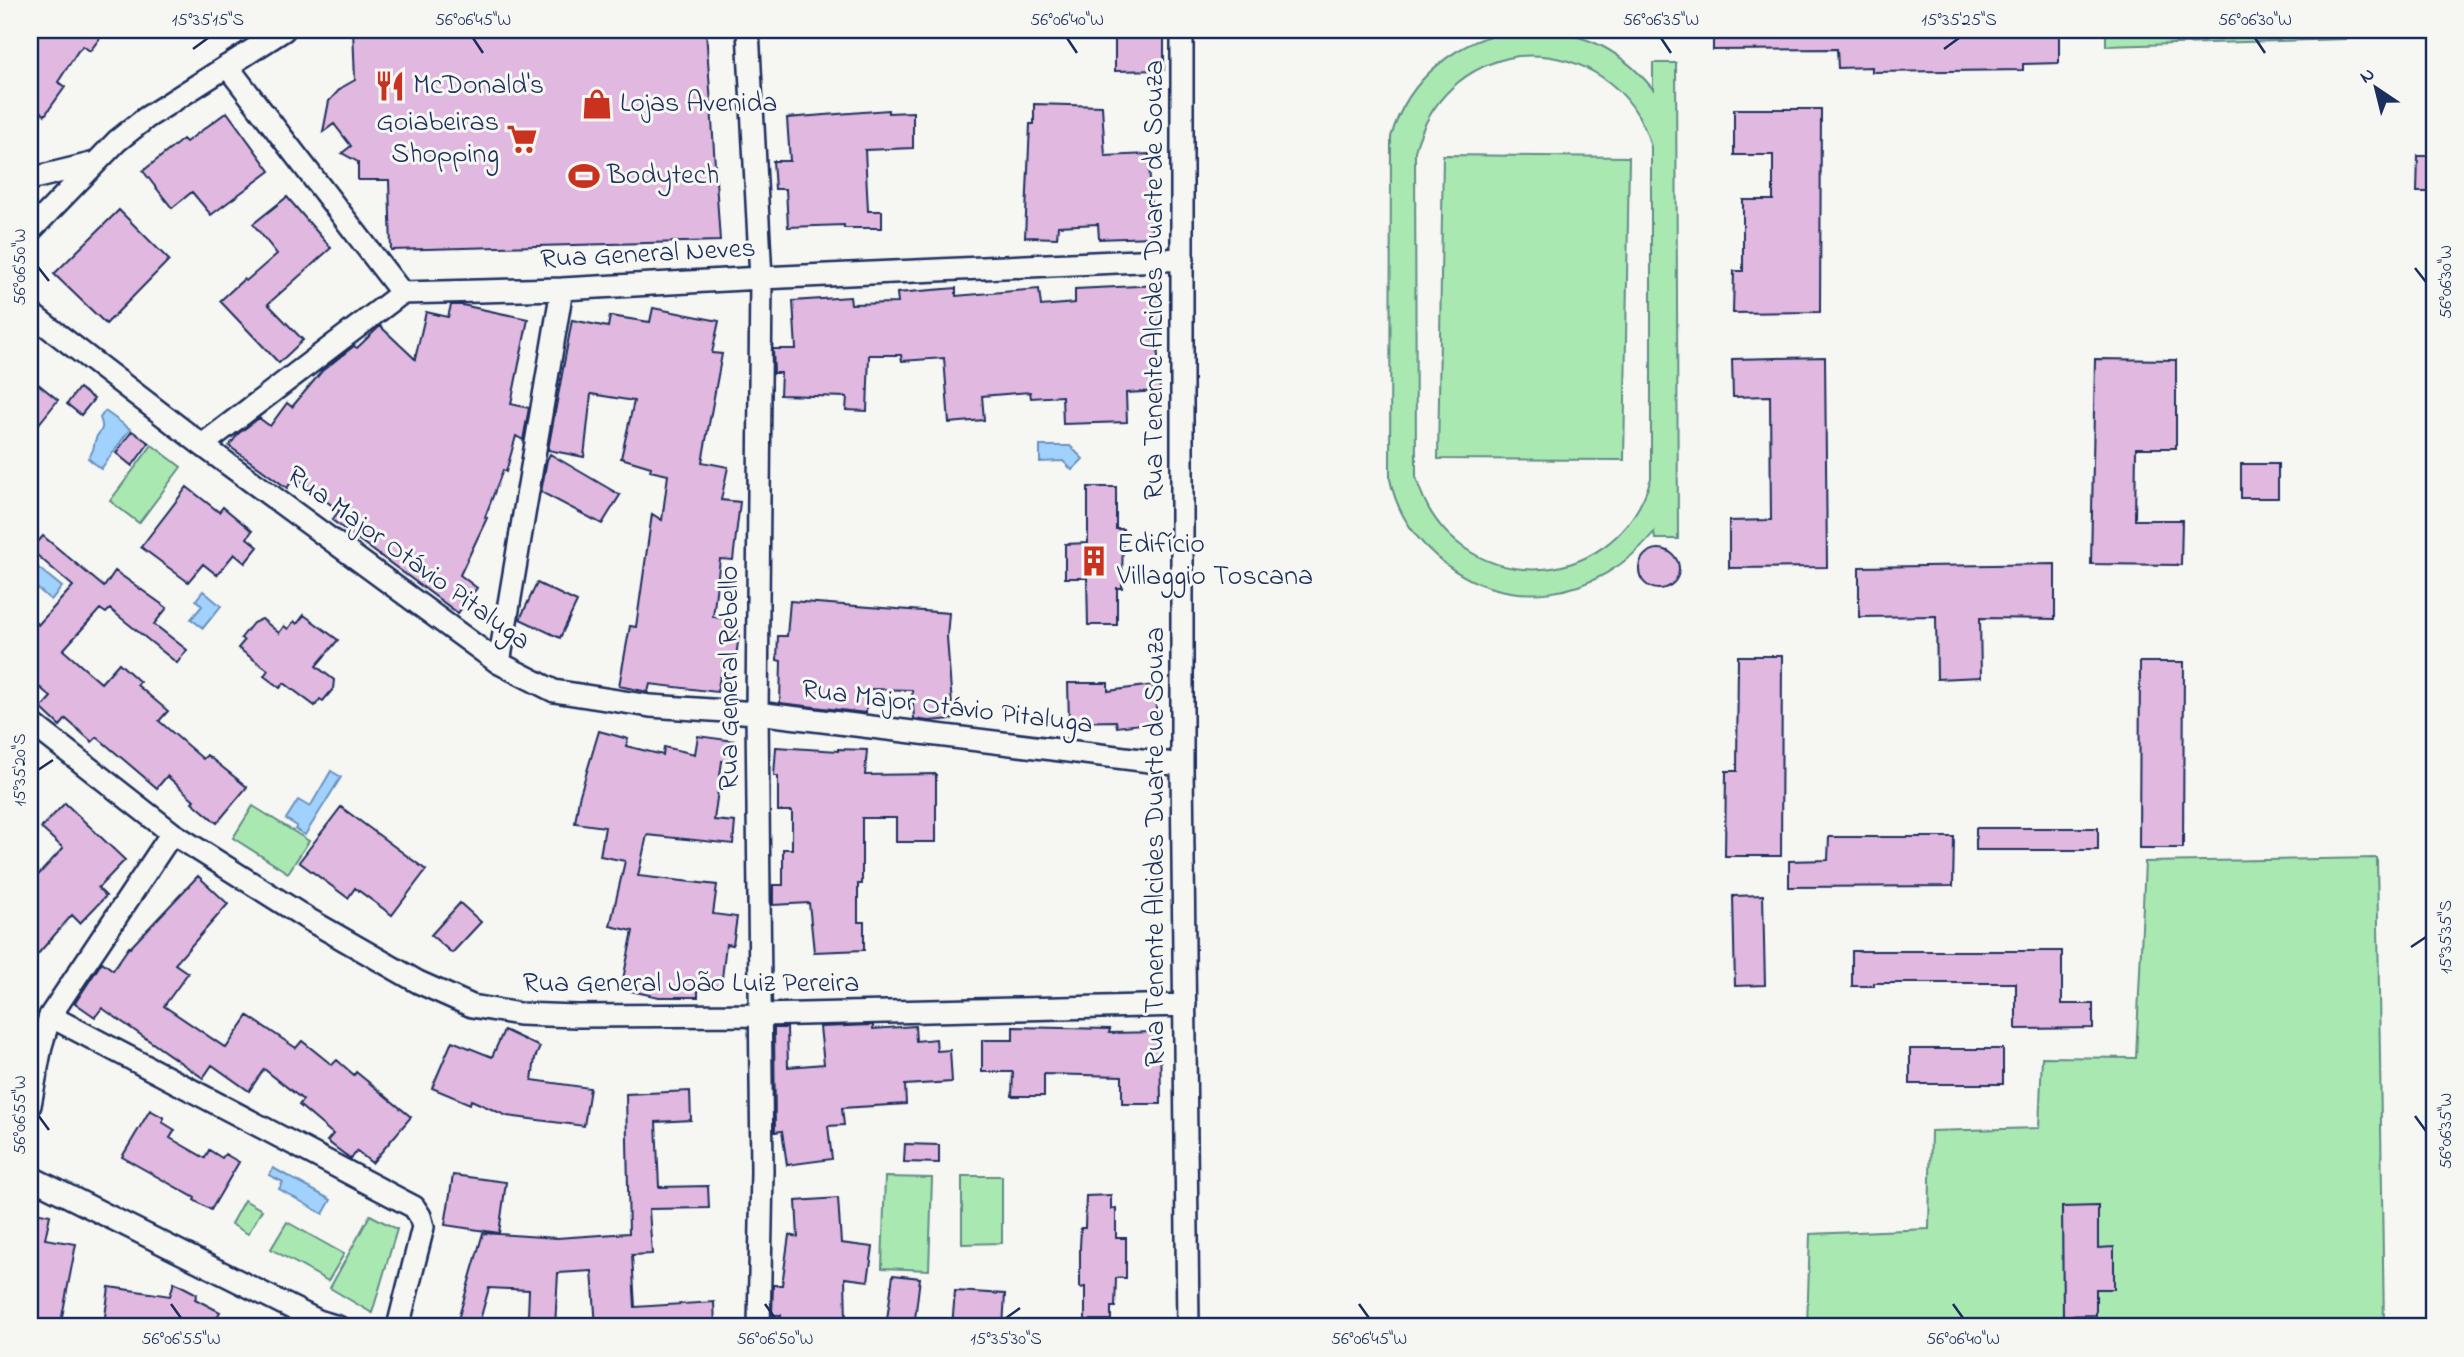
<svg xmlns="http://www.w3.org/2000/svg" width="2464" height="1357" font-family="'Indie Flower',sans-serif">
<style>
.green{fill:#a9e9b1;stroke:#628c88;stroke-width:2;fill-rule:evenodd}
.water{fill:#a1d2fe;stroke:#6b91be;stroke-width:2}
.building{fill:#e1b8df;stroke:#1b2f5e;stroke-width:2}
.lines{fill:none;stroke-linecap:round;stroke-linejoin:round}
.minor-casing{stroke:#1b2f5e;stroke-width:26}
.minor{stroke:#f6f6f2;stroke-width:21}
.ticks{fill:none;stroke:#1b2f5e;stroke-width:2.5}
.labels{text-anchor:middle;dominant-baseline:central;stroke-width:6;stroke-linejoin:round;paint-order:stroke}
.poi-label{font-size:28px;fill:#1b2f5e;stroke:#f6f6f2;text-anchor:start}
.street-label{font-size:28px;fill:#1b2f5e;stroke:#f6f6f2}
.neatline{fill:none;stroke:#1b2f5e;stroke-width:2.5}
.ticks-label{font-size:18px;text-anchor:middle;fill:#1b2f5e}
</style>
<rect width="100%" height="100%" fill="#f6f6f2"/>
<filter id="ink" filterUnits="userSpaceOnUse"><feTurbulence type="fractalNoise" baseFrequency=".0143" numOctaves="2"/><feDisplacementMap in="SourceGraphic" scale="14" xChannelSelector="R" yChannelSelector="G"/><feConvolveMatrix kernelMatrix="1 2 1 2 8 2 1 2 1" color-interpolation-filters="sRGB"/></filter>
<g filter="url(#ink)">
<path class="green" d="M 1518,30 C 1577,30 1615,43 1653,89 L 1653,63 L 1676,63 L 1678,539 L 1655,539 L 1654,532 C 1600,600 1503,617 1436,556 C 1413,536 1396,509 1390,479 L 1391,137 C 1408,78 1458,38 1518,30 ZM 1518,56 C 1579,51 1635,86 1651,147 L 1651,478 C 1615,600 1450,600 1416,477 L 1415,151 C 1429,100 1465,65 1518,56 Z
M 2106,30 L 2346,30 L 2346,39 L 2106,46 Z
M 1443,155 L 1629,157 L 1624,460 L 1438,459 Z
M 152,445 L 181,467 L 139,523 L 110,501 Z
M 253,806 L 309,841 L 288,873 L 233,838 Z
M 2377,858 L 2384,1327 L 1807,1327 L 1810,1234 L 1929,1229 L 1931,1131 L 2039,1128 L 2042,1057 L 2136,1058 L 2145,862 Z
M 962,1176 L 1002,1176 L 1002,1243 L 962,1244 Z
M 885,1177 L 932,1178 L 929,1270 L 882,1268 Z
M 244,1200 L 262,1210 L 248,1234 L 231,1224 Z
M 370,1215 L 397,1229 L 372,1313 L 330,1288 Z
M 287,1222 L 344,1254 L 328,1281 L 271,1249 Z"/>
<path class="water" d="M 105,411 L 130,429 L 101,469 L 88,458 C 94,450 93,450 95,441 C 98,429 106,433 100,418 Z
M 1040,446 L 1070,446 L 1083,459 L 1072,470 L 1063,461 L 1040,462 Z
M 36,566 L 62,587 L 51,600 L 30,582 L 30,574 Z
M 203,591 L 221,606 L 203,628 L 191,619 L 202,606 L 196,600 Z
M 331,771 L 341,777 L 305,835 L 295,829 L 297,826 L 286,819 L 298,800 L 310,807 Z
M 273,1168 L 331,1200 L 323,1214 L 279,1189 L 283,1182 L 269,1175 Z"/>
<path class="building" d="M 30,30 L 106,30 L 90,51 L 83,46 L 78,51 L 58,82 L 65,87 L 45,115 L 30,104 Z
M 353,30 L 706,30 L 720,241 L 391,250 L 389,180 L 358,180 L 358,162 L 342,153 L 351,146 L 334,124 L 323,132 L 329,101 L 341,88 L 355,80 Z
M 1115,30 L 1164,30 L 1164,70 L 1115,71 Z
M 1713,30 L 2059,30 L 2059,63 L 2023,64 L 2023,70 L 1872,72 L 1872,67 L 1838,68 L 1837,49 L 1713,50 Z
M 1034,104 L 1102,106 L 1105,156 L 1149,154 L 1152,237 L 1099,239 L 1098,224 L 1058,226 L 1057,238 L 1025,237 L 1030,124 L 1034,124 Z
M 1734,109 L 1821,109 L 1820,312 L 1733,313 L 1734,271 L 1743,271 L 1743,200 L 1773,200 L 1773,155 L 1734,155 Z
M 888,110 L 888,113 L 913,112 L 913,148 L 865,150 L 868,211 L 882,211 L 882,228 L 844,228 L 844,225 L 788,227 L 786,189 L 775,189 L 773,161 L 790,161 L 787,118 Z
M 227,112 L 270,171 L 211,215 L 192,192 L 172,208 L 143,171 L 183,139 L 186,142 Z
M 2418,156 L 2434,156 L 2434,192 L 2417,192 Z
M 287,197 L 331,248 L 268,304 L 303,340 L 279,363 L 220,301 L 244,279 L 246,281 L 277,254 L 253,224 Z
M 119,210 L 169,260 L 106,324 L 54,274 Z
M 1159,285 L 1161,323 L 1156,324 L 1160,391 L 1126,393 L 1127,422 L 1063,424 L 1062,396 L 1031,398 L 1030,392 L 982,396 L 984,420 L 949,423 L 944,358 L 902,361 L 901,355 L 869,355 L 867,411 L 846,410 L 847,397 L 780,395 L 781,373 L 774,373 L 773,349 L 796,349 L 793,301 L 850,297 L 851,304 L 898,303 L 897,293 L 956,288 L 956,296 L 1039,289 L 1041,306 L 1075,303 L 1075,289 Z
M 451,305 L 462,305 L 528,319 L 511,404 L 529,408 L 523,440 L 516,436 L 506,472 L 503,470 L 485,517 L 487,518 L 460,575 L 477,588 L 458,613 L 332,520 L 339,511 L 295,477 L 287,488 L 229,446 L 239,433 L 259,418 L 270,426 L 287,403 L 292,407 L 322,371 L 354,346 L 357,348 L 380,326 L 415,359 L 426,312 L 448,317 Z
M 653,308 L 719,321 L 712,353 L 722,354 L 702,462 L 728,467 L 721,500 L 740,502 L 733,560 L 720,559 L 713,617 L 735,620 L 733,635 L 739,635 L 733,679 L 720,677 L 717,692 L 650,684 L 648,692 L 619,686 L 630,626 L 636,627 L 652,514 L 662,520 L 668,475 L 650,471 L 651,467 L 621,458 L 634,401 L 591,394 L 584,457 L 548,450 L 572,320 L 608,327 L 610,316 L 650,322 Z
M 1825,357 L 1827,567 L 1729,568 L 1729,521 L 1771,520 L 1770,396 L 1733,397 L 1732,359 Z
M 2095,359 L 2176,360 L 2176,448 L 2136,448 L 2135,520 L 2182,520 L 2181,565 L 2091,564 Z
M 37,383 L 58,400 L 30,435 L 30,393 Z
M 79,388 L 94,399 L 81,415 L 67,404 Z
M 132,431 L 149,443 L 132,466 L 116,453 Z
M 550,454 L 620,495 L 602,524 L 541,492 L 547,460 Z
M 2241,464 L 2278,464 L 2278,498 L 2241,498 Z
M 187,487 L 219,512 L 223,507 L 252,531 L 247,538 L 258,547 L 245,563 L 234,554 L 217,575 L 203,564 L 188,582 L 141,547 Z
M 1088,487 L 1116,487 L 1116,529 L 1123,529 L 1122,588 L 1117,588 L 1117,625 L 1088,625 L 1087,578 L 1065,578 L 1065,544 L 1088,543 Z
M 43,536 L 104,587 L 115,571 L 167,608 L 154,624 L 187,650 L 177,663 L 110,609 L 106,613 L 100,609 L 63,650 L 101,683 L 119,663 L 140,682 L 137,685 L 168,711 L 159,721 L 203,759 L 207,755 L 247,787 L 217,823 L 192,802 L 194,800 L 167,776 L 157,788 L 97,737 L 92,742 L 66,719 L 60,726 L 41,708 L 51,697 L 30,679 L 30,617 L 38,625 L 73,586 L 31,550 Z
M1639 569a20 20 0 1 1 40 0a20 20 0 1 1-40 0Z
M 2055,564 L 2055,619 L 1980,618 L 1981,677 L 1937,679 L 1936,616 L 1859,617 L 1859,567 Z
M 537,583 L 577,602 L 560,638 L 520,619 Z
M 790,601 L 949,613 L 947,637 L 953,719 L 929,721 L 914,719 L 912,690 L 867,689 L 866,713 L 780,703 L 781,661 L 777,660 L 778,636 L 787,636 Z
M 304,615 L 338,640 L 316,666 L 334,680 L 333,689 L 323,701 L 320,699 L 315,706 L 284,683 L 280,688 L 264,676 L 268,670 L 238,648 L 244,641 L 241,638 L 253,623 L 262,619 L 279,633 L 284,626 L 288,629 L 294,621 L 297,624 Z
M 1738,656 L 1782,656 L 1781,856 L 1725,856 L 1726,771 L 1737,771 Z
M 2140,662 L 2184,662 L 2183,848 L 2139,848 Z
M 1068,683 L 1108,683 L 1108,691 L 1153,685 L 1158,722 L 1117,727 L 1116,721 L 1069,722 Z
M 599,731 L 628,739 L 626,746 L 663,755 L 664,747 L 695,754 L 698,736 L 735,741 L 732,763 L 722,761 L 714,820 L 735,822 L 733,844 L 647,835 L 638,876 L 717,885 L 713,914 L 737,917 L 733,945 L 726,944 L 721,987 L 698,984 L 698,997 L 659,997 L 621,989 L 633,931 L 610,926 L 625,861 L 600,856 L 605,827 L 575,823 L 579,798 Z
M 776,747 L 838,751 L 838,749 L 867,750 L 865,775 L 936,774 L 936,842 L 896,842 L 896,818 L 862,818 L 862,884 L 858,884 L 858,922 L 864,922 L 864,950 L 814,952 L 809,903 L 773,905 L 773,885 L 783,885 L 783,849 L 792,849 L 792,811 L 778,811 L 778,776 L 774,776 Z
M 65,803 L 125,860 L 98,888 L 106,896 L 80,923 L 72,915 L 30,963 L 30,884 L 63,848 L 41,828 Z
M 341,807 L 426,870 L 392,915 L 355,888 L 348,898 L 299,862 Z
M 1976,828 L 2098,828 L 2098,850 L 1976,850 Z
M 1829,837 L 1954,837 L 1953,886 L 1789,887 L 1789,861 L 1828,860 Z
M 198,876 L 228,904 L 175,964 L 188,973 L 164,1006 L 226,1048 L 248,1016 L 296,1048 L 302,1041 L 332,1065 L 337,1060 L 354,1075 L 356,1072 L 411,1117 L 372,1163 L 357,1151 L 351,1159 L 327,1141 L 333,1134 L 299,1105 L 303,1100 L 264,1069 L 249,1091 L 212,1065 L 203,1078 L 102,1008 L 95,1017 L 75,1003 L 102,962 L 113,970 L 129,947 L 130,948 Z
M 1763,895 L 1765,985 L 1735,986 L 1733,896 Z
M 460,903 L 481,922 L 452,953 L 431,935 Z
M 1852,951 L 2062,951 L 2062,1004 L 2093,1004 L 2093,1028 L 2016,1029 L 2016,983 L 1874,983 L 1874,986 L 1852,986 Z
M 873,1025 L 873,1029 L 915,1026 L 916,1041 L 936,1039 L 937,1051 L 950,1050 L 952,1082 L 905,1085 L 906,1104 L 842,1108 L 844,1125 L 828,1126 L 832,1159 L 787,1165 L 782,1131 L 775,1132 L 774,1028 L 787,1028 L 788,1067 L 824,1064 L 820,1027 Z
M 1013,1027 L 1110,1029 L 1109,1033 L 1160,1032 L 1161,1104 L 1122,1104 L 1122,1076 L 1044,1074 L 1044,1096 L 1012,1096 L 1013,1072 L 982,1072 L 982,1040 L 1013,1040 Z
M 504,1030 L 540,1047 L 535,1058 L 532,1080 L 590,1088 L 584,1126 L 507,1116 L 471,1100 L 470,1104 L 432,1088 L 452,1041 L 492,1057 Z
M 1910,1049 L 2003,1049 L 2003,1084 L 1910,1084 Z
M 690,1091 L 691,1120 L 656,1122 L 659,1187 L 708,1186 L 709,1208 L 649,1209 L 652,1254 L 632,1255 L 635,1307 L 714,1302 L 715,1327 L 596,1327 L 592,1271 L 558,1273 L 555,1327 L 530,1327 L 531,1316 L 528,1316 L 529,1290 L 489,1288 L 478,1327 L 457,1323 L 483,1233 L 557,1238 L 629,1233 L 626,1094 Z
M 150,1110 L 164,1118 L 162,1122 L 175,1130 L 170,1138 L 205,1158 L 209,1150 L 222,1158 L 225,1154 L 239,1162 L 211,1210 L 194,1200 L 195,1198 L 122,1157 Z
M 905,1144 L 939,1145 L 939,1163 L 904,1162 Z
M 453,1175 L 506,1182 L 499,1233 L 445,1225 Z
M 1111,1195 L 1111,1209 L 1116,1208 L 1116,1238 L 1126,1238 L 1126,1278 L 1116,1278 L 1115,1307 L 1111,1307 L 1111,1320 L 1085,1320 L 1085,1287 L 1080,1288 L 1080,1247 L 1081,1228 L 1085,1228 L 1086,1196 Z
M 838,1198 L 841,1243 L 873,1247 L 868,1281 L 845,1278 L 846,1321 L 781,1322 L 781,1315 L 772,1315 L 773,1285 L 782,1285 L 789,1235 L 798,1237 L 796,1201 Z
M 2098,1206 L 2098,1248 L 2114,1247 L 2114,1289 L 2096,1289 L 2096,1315 L 2063,1316 L 2062,1207 Z
M 30,1211 L 50,1215 L 45,1239 L 76,1244 L 60,1327 L 30,1327 Z
M 893,1275 L 920,1278 L 914,1327 L 886,1327 Z
M 174,1282 L 197,1294 L 195,1299 L 220,1312 L 212,1327 L 127,1327 L 104,1324 L 109,1287 L 170,1296 Z
M 955,1291 L 1005,1294 L 1003,1327 L 952,1327 Z"/>
<g class="lines">
<g class="minor-casing">
<path id="minor" d="M 748,30 L 761,278 L 757,713 L 762,1171 L 759,1327
M 1182,30 L 1182,765 L 1188,1327
M 227,66 L 402,293 L 562,289 L 761,278 L 1183,259
M 30,179 L 95,163
M 30,231 L 117,141 L 146,118 L 284,30
M 30,313 L 202,445 L 499,663 L 554,691 L 650,706 L 757,713 L 1182,765
M 202,445 L 402,293
M 499,663 L 562,289
M 30,722 L 172,833 L 308,919 L 418,982 L 472,1006 L 519,1014 L 576,1016 L 760,1015 L 1185,1005
M 50,1016 L 414,1207 L 420,1216 L 423,1227 L 398,1327
M 30,1105 L 41,1046 L 50,1016 L 172,833
M 30,1177 L 318,1321 L 338,1327"/>
</g>
<use href="#minor" class="minor"/>
</g>
</g>
<path class="ticks" d="M 473,38 L 483,53M 1067,38 L 1077,53M 1661,38 L 1671,53M 2255,38 L 2265,53M 193,49 L 208,38M 1944,49 L 1959,38M 38,267 L 49,281M 2415,268 L 2426,282M 38,770 L 53,760M 2411,947 L 2426,937M 38,1115 L 49,1130M 2415,1116 L 2426,1131M 171,1304 L 181,1318M 765,1304 L 775,1318M 1359,1304 L 1369,1318M 1953,1304 L 1963,1318M 1006,1318 L 1020,1308"/>
<defs>
<g id="restaurant-bare" transform="scale(2.415)"><path d="M-5-6h1v4h1v-4h1v4h1v-4h1v5L-1.5 .5V6h-2V.5L-5-1ZM5-6V6H3V1.5H1.5Q1.5-4 5-6Z" fill="#c8321e" stroke="#f6f6f2" stroke-width="2.5" paint-order="stroke"/></g>
<g id="shop-bare" transform="scale(2.415)"><path d="M-5-2.5h2.3a2.7 3.5 0 0 1 5.4 0H5L5.5 6h-11ZM-1.5-2.5h3a1.5 2.3 0 0 0-3 0Z" fill="#c8321e" stroke="#f6f6f2" stroke-width="2.5" paint-order="stroke"/></g>
<g id="supermarket-bare" transform="scale(2.415)"><path d="M-6-5.5h2.5l.6 2H6L4.5 2H-2.5L-4.4-4H-6ZM-1.5 3.2a1.3 1.3 0 1 0 .1 0ZM3 3.2a1.3 1.3 0 1 0 .1 0Z" fill="#c8321e" stroke="#f6f6f2" stroke-width="2.5" paint-order="stroke"/></g>
<g id="stadium-bare" transform="scale(2.415)"><path d="M0-5a6.5 5 0 1 0 0 10a6.5 5 0 1 0 0-10ZM-3.5-1.8h7v3.6h-7Z" fill="#c8321e" stroke="#f6f6f2" stroke-width="2.5" paint-order="stroke"/></g>
<g id="building-bare" transform="scale(2.415)"><path d="M-4-6H4V6H1V3H-1V6H-4ZM-2.5-4.3h1.7v1.8h-1.7ZM.8-4.3h1.7v1.8H.8ZM-2.5-1h1.7V.8h-1.7ZM.8-1h1.7V.8H.8Z" fill="#c8321e" stroke="#f6f6f2" stroke-width="2.5" paint-order="stroke"/></g>
</defs>
<g fill-rule="evenodd">
<use href="#restaurant-bare" x="390" y="86"/>
<use href="#shop-bare" x="597" y="104"/>
<use href="#supermarket-bare" x="522" y="139"/>
<use href="#stadium-bare" x="584" y="176"/>
<use href="#building-bare" x="1094" y="561"/>
</g>
<g class="labels">
<g class="poi-label">
<text x="413" y="86">McDonald's</text>
<text x="620" y="104">Lojas Avenida</text>
<text x="499" y="123" text-anchor="end">Goiabeiras<tspan x="499" dy="32">Shopping</tspan></text>
<text x="607" y="176">Bodytech</text>
<text x="1117" y="545">Edifício<tspan x="1117" dy="32">Villaggio Toscana</tspan></text>
</g>
<g class="street-label">
<text transform="translate(648 255) rotate(-3)">Rua General Neves</text>
<text transform="translate(1155 280) rotate(-90)">Rua Tenente Alcides Duarte de Souza</text>
<text transform="translate(408 559) rotate(36)">Rua Major Otávio Pitaluga</text>
<text transform="translate(730 678) rotate(-90)">Rua General Rebello</text>
<text transform="translate(947 708) rotate(7)">Rua Major Otávio Pitaluga</text>
<text transform="translate(1156 847) rotate(-90)">Rua Tenente Alcides Duarte de Souza</text>
<text x="691" y="984">Rua General João Luiz Pereira</text>
</g>
</g>
<rect width="2464" height="1357" fill="none" stroke="#f6f6f2" stroke-width="77"/>
<g transform="translate(2376 88) rotate(325)" stroke="#f6f6f2" stroke-width="5" paint-order="stroke">
<path d="M0-5L12 26L0 18L-12 26Z" fill="#1b2f5e"/>
<text y="-10" font-size="19" font-weight="bold" text-anchor="middle" fill="#1b2f5e">N</text>
</g>
<rect x="38" y="38" width="2388" height="1280" class="neatline"/>
<g class="ticks-label">
<text x="208" y="25">15°35'15"S</text>
<text x="473" y="25">56°06'45"W</text>
<text x="1067" y="25">56°06'40"W</text>
<text x="1661" y="25">56°06'35"W</text>
<text x="1959" y="25">15°35'25"S</text>
<text x="2255" y="25">56°06'30"W</text>
<text transform="translate(19 267) rotate(-90)" y="6">56°06'50"W</text>
<text transform="translate(2445 282) rotate(-90)" y="6">56°06'30"W</text>
<text transform="translate(19 770) rotate(-90)" y="6">15°35'20"S</text>
<text transform="translate(2445 937) rotate(-90)" y="6">15°35'35"S</text>
<text transform="translate(19 1115) rotate(-90)" y="6">56°06'55"W</text>
<text transform="translate(2445 1131) rotate(-90)" y="6">56°06'35"W</text>
<text x="181" y="1344">56°06'55"W</text>
<text x="775" y="1344">56°06'50"W</text>
<text x="1006" y="1344">15°35'30"S</text>
<text x="1369" y="1344">56°06'45"W</text>
<text x="1963" y="1344">56°06'40"W</text>
</g>
</svg>
